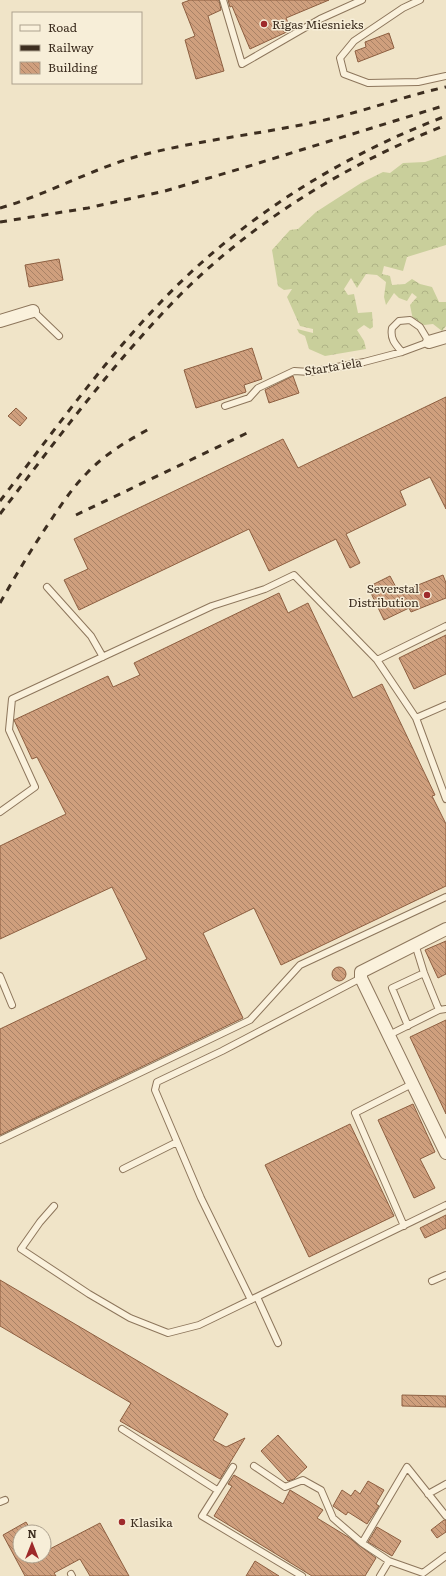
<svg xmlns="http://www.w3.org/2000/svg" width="446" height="1576" font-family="Literata,serif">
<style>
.forest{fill:url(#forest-crowns)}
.building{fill:url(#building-back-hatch);stroke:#8d5f41}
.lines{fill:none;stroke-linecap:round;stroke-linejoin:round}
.lane-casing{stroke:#8d765c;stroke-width:8}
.street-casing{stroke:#8d765c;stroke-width:14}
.lane{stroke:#faf1dc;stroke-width:6}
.street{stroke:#faf1dc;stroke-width:12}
.rail{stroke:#3d2e20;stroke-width:3;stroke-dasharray:7 7;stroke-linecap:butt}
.poi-dot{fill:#9e2a2b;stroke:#f7eed8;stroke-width:1.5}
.labels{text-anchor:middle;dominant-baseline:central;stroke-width:3;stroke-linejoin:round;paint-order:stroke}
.poi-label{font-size:12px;fill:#3d2e20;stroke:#f7eed8;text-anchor:start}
.street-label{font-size:12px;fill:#3d2e20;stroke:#f7eed8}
</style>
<defs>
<pattern id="forest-crowns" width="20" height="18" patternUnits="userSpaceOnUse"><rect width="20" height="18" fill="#c9cf9b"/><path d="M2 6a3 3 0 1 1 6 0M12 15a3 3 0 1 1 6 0" fill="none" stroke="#aeb285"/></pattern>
<pattern id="building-back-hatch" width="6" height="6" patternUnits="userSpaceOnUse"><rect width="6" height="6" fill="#cf9f7d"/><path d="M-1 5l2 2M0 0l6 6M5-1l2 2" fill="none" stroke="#a98266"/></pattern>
</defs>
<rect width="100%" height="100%" fill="#f0e4c8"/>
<path class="forest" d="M 446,155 L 446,245 L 407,257 L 403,271 L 384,266 L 382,274 L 390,276 L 392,285 L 405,284 L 412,279 L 420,284 L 432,287 L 439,302 L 446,302 L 446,326 L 442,331 L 433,324 L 424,325 L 413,320 L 410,305 L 417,297 L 412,293 L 407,301 L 399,298 L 394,293 L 386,305 L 384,297 L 386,282 L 377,275 L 366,274 L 357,288 L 351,278 L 344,289 L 348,295 L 354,294 L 358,313 L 372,312 L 373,327 L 370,329 L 364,325 L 357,330 L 364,341 L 366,349 L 325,356 L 309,349 L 305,336 L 299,333 L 297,329 L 313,333 L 313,329 L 300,326 L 287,297 L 292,289 L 284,290 L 278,286 L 272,250 L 290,230 L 298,229 L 316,212 L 361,183 L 383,172 L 390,173 L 403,163 L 425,162 Z"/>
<path class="building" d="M 190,0 L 219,0 L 221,10 L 208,16 L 224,71 L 196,79 L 185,40 L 195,36 L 182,3 Z
M 228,0 L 329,0 L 286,18 L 291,30 L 250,49 L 232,6 L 230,7 Z
M 389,33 L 394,48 L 358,62 L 355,51 L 366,47 L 365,42 Z
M 59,259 L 63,280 L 29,287 L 25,265 Z
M 252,348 L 262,379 L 244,385 L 246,392 L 196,408 L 184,370 Z
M 293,376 L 299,393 L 269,403 L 265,390 Z
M 446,397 L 446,509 L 430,477 L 400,491 L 406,505 L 346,534 L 360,563 L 350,568 L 336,539 L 269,571 L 249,529 L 79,610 L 64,580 L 88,569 L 74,539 L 283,439 L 298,468 Z
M 16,408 L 27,418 L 20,426 L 8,416 Z
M 443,575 L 446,583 L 446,598 L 411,612 L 409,608 L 384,620 L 368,587 L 390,576 L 398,591 L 407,587 L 408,589 Z
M 279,593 L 288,613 L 308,603 L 353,698 L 382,684 L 435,795 L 432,796 L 446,824 L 446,886 L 281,965 L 254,908 L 203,933 L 243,1018 L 0,1135 L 0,1029 L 147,959 L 112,887 L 0,939 L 0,846 L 66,814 L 37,757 L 32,759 L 14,720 L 108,676 L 113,687 L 140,675 L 134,663 Z
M 446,635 L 446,674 L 414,689 L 399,658 Z
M 446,941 L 446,974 L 438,978 L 425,950 Z
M332 974a7 7 0 1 1 14 0a7 7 0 1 1-14 0Z
M 446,1020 L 446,1114 L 410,1037 Z
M 413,1104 L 435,1152 L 420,1159 L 435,1188 L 414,1198 L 378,1120 Z
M 350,1124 L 394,1216 L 309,1257 L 265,1165 Z
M 446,1215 L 446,1228 L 425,1238 L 420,1228 Z
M 0,1280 L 228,1414 L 213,1440 L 226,1447 L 245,1438 L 220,1479 L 120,1421 L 131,1403 L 0,1326 Z
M 402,1395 L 446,1396 L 446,1407 L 402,1406 Z
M 278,1435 L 307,1467 L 294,1479 L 288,1481 L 261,1451 Z
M 234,1475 L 283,1504 L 290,1490 L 323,1510 L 317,1518 L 348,1537 L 376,1558 L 365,1576 L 312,1576 L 214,1516 L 232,1486 L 228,1484 Z
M 368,1481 L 384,1490 L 376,1504 L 379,1506 L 367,1524 L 348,1512 L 346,1515 L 333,1506 L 342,1490 L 351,1496 L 355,1490 L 360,1494 Z
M 444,1520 L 446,1520 L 446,1532 L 437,1538 L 431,1530 Z
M 26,1522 L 32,1532 L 20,1532 L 20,1556 L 44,1556 L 44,1552 L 100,1523 L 129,1576 L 90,1576 L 80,1559 L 54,1573 L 56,1576 L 25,1576 L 3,1535 Z
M 377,1527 L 401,1541 L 392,1556 L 368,1542 Z
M 255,1561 L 279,1576 L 246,1576 Z"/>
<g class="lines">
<g class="lane-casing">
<path id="lane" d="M 223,0 L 242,64 L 320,19 L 362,0
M 420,0 L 403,8 L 354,41 L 340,58 L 344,74 L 368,83 L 418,82 L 446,76
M 33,311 L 59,336
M 225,406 L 249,398 L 258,388 L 294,371 L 310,372 L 364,362 L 402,352 L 429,342 L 420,327 L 410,320 L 399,321 L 392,328 C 390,339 395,344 402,352
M 47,587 L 91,636 L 103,657
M 377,660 L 446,626
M 416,718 L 446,705
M 0,812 L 35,787 L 9,730 L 12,699 L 212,606 L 265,589 L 294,575 L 377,660 L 416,718 L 446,799
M 415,944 L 424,973 L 439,1010
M 0,976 L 12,1005
M 408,1026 L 392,988 L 424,973
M 389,1035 L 439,1010 L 446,1009
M 0,1140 L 250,1020 L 300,965 L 446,897
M 123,1169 L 177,1142
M 54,1206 L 40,1222 L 21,1249 L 89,1294 L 130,1318 L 168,1333 L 199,1325 L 446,1205
M 404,1226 L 355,1113 L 412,1084
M 432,1281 L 446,1275
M 257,1297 L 278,1343
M 251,1300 L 201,1198 L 155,1090 L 157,1082 L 222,1051 L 361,978
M 122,1429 L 217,1490
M 254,1466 L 285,1487 L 303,1480 L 321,1490 L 333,1518 L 362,1543 L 389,1561 L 380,1576
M 233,1467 L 202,1516 L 302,1576
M 428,1494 L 446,1484
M 0,1502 L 5,1500
M 362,1543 L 407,1467 L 446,1516
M 389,1561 L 423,1573 L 446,1556
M 71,1574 L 72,1576"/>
</g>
<g class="street-casing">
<path id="street" d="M 0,321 L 33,311
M 429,342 L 446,337
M 446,929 L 361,972 L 361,978 L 446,1153"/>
</g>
<use href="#lane" class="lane"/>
<use href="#street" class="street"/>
<path class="rail" d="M 0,208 C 49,194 93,168 142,155 C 200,140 261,134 320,121 C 363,112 404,96 446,87
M 0,222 L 88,208 L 165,191 L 246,167 L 446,105
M 0,501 C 51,435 100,366 158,305 C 237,221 338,157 446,116
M 0,514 C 57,439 114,362 180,295 C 255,220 347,164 446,125
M 76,515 L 249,432
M 0,603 C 17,573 34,545 53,517 C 63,502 74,486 87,473 C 105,454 127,441 149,429"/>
</g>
<g class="poi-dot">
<circle cx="264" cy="24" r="4"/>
<circle cx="427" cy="595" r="4"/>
<circle cx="122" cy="1522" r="4"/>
</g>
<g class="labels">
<g class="poi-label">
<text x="272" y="24">Rīgas Miesnieks</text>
<text x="419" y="588" text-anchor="end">Severstal<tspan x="419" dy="14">Distribution</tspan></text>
<text x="130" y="1522">Klasika</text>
</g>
<g class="street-label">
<text transform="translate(333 366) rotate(-9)">Starta iela</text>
</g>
</g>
<rect x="12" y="12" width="130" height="72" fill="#f7eed8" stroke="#ada18e"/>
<rect x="20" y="25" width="20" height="6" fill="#faf1dc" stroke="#ada18e"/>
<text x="48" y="32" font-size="12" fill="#3d2e20">Road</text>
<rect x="20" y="45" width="20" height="6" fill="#3d2e20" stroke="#ada18e"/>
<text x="48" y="52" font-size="12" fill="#3d2e20">Railway</text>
<rect x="20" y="62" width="20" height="12" fill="url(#building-back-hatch)" stroke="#ada18e"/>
<text x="48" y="72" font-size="12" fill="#3d2e20">Building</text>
<g transform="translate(32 1544)"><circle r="19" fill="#f7eed8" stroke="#ada18e"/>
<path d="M0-3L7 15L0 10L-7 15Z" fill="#9e2a2b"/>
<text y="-6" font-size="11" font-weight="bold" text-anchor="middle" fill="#3d2e20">N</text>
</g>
</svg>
